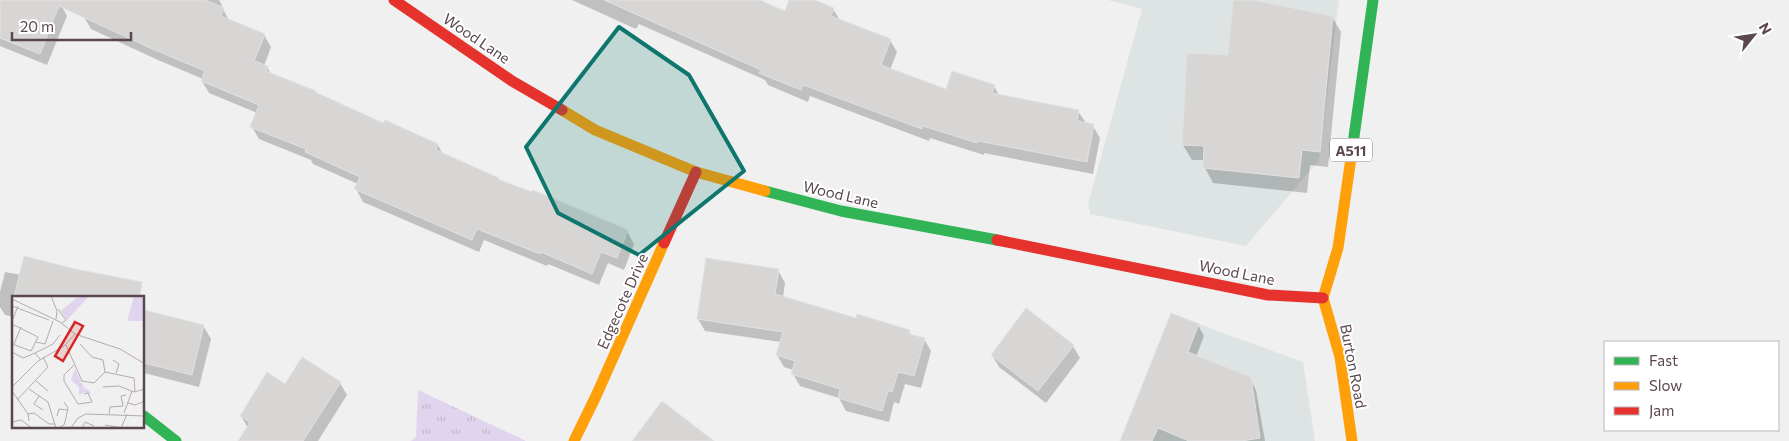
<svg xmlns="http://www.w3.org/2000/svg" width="1789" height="441" font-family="Commissioner,sans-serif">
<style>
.commercial{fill:#dde4e3}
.grass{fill:url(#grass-tufts)}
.shadow{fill:#0003}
.building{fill:#d8d6d5;stroke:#e2e1e1}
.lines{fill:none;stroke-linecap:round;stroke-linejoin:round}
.fast{stroke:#30b455;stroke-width:11}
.slow{stroke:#ff9f0a;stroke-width:11}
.jam{stroke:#e5322d;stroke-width:11}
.marked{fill:#0f766e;fill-opacity:0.2;stroke:#0f766e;stroke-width:4;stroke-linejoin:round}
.labels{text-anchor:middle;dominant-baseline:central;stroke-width:4;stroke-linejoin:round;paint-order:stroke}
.shield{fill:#fff;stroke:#8c7e84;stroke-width:1}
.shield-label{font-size:14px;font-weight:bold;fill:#5b4750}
.street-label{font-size:15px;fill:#5b4750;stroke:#fff}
.inset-road{fill:none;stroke:#b4acaf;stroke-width:1}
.view{fill:#d62828;fill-opacity:0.15;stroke:#d62828;stroke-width:2.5}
.inset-edge{fill:none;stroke:#5b4750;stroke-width:2.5}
</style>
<defs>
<pattern id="grass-tufts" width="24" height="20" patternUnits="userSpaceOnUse" patternTransform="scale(1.25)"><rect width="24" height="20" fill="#e0d4ee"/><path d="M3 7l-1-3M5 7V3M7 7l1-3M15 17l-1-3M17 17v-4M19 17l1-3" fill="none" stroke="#c2b7ce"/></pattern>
</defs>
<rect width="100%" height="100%" fill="#eff0ef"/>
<path class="commercial" d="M 1108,0 L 1339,0 L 1319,160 L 1246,246 L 1090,214 L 1088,204 L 1142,9 Z
M 1199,324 L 1303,362 L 1315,441 L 1152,441 Z"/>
<path class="grass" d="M 418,390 L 526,441 L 411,441 L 416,437 Z"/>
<path class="shadow" d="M 0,0 L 51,0 L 60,3 L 67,16 L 47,65 L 0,46 Z
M 91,0 L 219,0 L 222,5 L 221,8 L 223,9 L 230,22 L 264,35 L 271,47 L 264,66 L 267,67 L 271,74 L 315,92 L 316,94 L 384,124 L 438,145 L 443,155 L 498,179 L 499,181 L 627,231 L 634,244 L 624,270 L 608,263 L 599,285 L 548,264 L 547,266 L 484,240 L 479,252 L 363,202 L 356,189 L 358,184 L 313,164 L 311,160 L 259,139 L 252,127 L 257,113 L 209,93 L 202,81 L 203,79 L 158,60 L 91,29 L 84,17 Z
M 572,0 L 757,0 L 785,13 L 790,0 L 812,0 L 833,9 L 840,20 L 890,40 L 897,52 L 890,70 L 947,91 L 994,86 L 999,95 L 1078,111 L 1086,123 L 1093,126 L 1100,138 L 1093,174 L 984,153 L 984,155 L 930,138 L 929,141 L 810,96 L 808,102 L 768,85 L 765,80 L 639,24 L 636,29 Z
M 1234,0 L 1246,0 L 1332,17 L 1341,32 L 1328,167 L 1310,165 L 1307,193 L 1213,183 L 1205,168 L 1205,160 L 1192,160 L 1183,145 L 1229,57 Z
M 778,270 L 785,283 L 783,297 L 857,319 L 909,331 L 912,336 L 924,339 L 931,351 L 921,388 L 905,384 L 899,404 L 894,402 L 889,422 L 846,411 L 839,398 L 800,386 L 793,374 L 793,370 L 784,367 L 777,355 L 781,342 L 705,331 L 698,319 Z
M 5,272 L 21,275 L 114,286 L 121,297 L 14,297 L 14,317 L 5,315 L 0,307 L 0,292 Z
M 144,311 L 204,327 L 211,339 L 199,387 L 144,373 Z
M 1198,325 L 1204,336 L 1196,357 L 1250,378 L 1256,390 L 1265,441 L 1121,441 Z
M 1073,346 L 1080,358 L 1046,403 L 999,367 L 992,355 Z
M 340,383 L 347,395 L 318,441 L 240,441 L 248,428 L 241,416 L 286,385 Z"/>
<path class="building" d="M 0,0 L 205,0 L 224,8 L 221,16 L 265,34 L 254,61 L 268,66 L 266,71 L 316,91 L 315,92 L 383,123 L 385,120 L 438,144 L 436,150 L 499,178 L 498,179 L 532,192 L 533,190 L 628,230 L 617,258 L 601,252 L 592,274 L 541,252 L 540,254 L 477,229 L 472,240 L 354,189 L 360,177 L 305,152 L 306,149 L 250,127 L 259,105 L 201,81 L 205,71 L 150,48 L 59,6 L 40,54 L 0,38 Z
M 604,0 L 760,0 L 785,11 L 789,0 L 815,0 L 834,8 L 831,16 L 891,39 L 881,65 L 946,89 L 952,71 L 995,85 L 992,93 L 1079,110 L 1077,121 L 1094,124 L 1087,162 L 978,141 L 977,143 L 923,126 L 922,129 L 803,85 L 801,90 L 759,73 L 761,70 Z
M 1233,0 L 1253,0 L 1333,16 L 1320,152 L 1302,150 L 1299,178 L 1203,168 L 1204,146 L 1182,145 L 1187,53 L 1228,55 Z
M 24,256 L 75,269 L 142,282 L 140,297 L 14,297 Z
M 706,258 L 779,269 L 775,294 L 856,318 L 857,314 L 910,330 L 909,334 L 925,338 L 914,376 L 898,372 L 892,392 L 888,391 L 882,411 L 838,398 L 840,389 L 791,374 L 795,361 L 776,355 L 783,332 L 697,319 Z
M 1026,308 L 1074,345 L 1038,391 L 991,355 Z
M 144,310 L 204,325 L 192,375 L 144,363 Z
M 1171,313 L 1199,324 L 1188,352 L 1251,377 L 1260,438 L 1242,441 L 1189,441 L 1158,428 L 1152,441 L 1120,441 Z
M 302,357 L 341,382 L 303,441 L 238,441 L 250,422 L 240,416 L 267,372 L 285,384 Z
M 662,401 L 714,441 L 632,441 Z"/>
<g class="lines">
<path class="fast" d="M 1352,151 L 1373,0
M 765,191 L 841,211 L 997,240
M 144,416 L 176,441"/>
<path class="slow" d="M 562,110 L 595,130 L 696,172 L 765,191
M 1352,151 L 1338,248 L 1323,298 L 1340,357 L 1352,441
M 574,441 L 596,396 L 664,243"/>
<path class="jam" d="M 394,0 L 512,81 L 562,110
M 997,240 L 1268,295 L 1323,298
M 664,243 L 696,172"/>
</g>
<path class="marked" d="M 619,27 L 689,75 L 744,171 L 639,255 L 558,213 L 526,147 Z"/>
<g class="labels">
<rect class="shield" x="1330" y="138.5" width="42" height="23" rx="4"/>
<g class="shield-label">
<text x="1351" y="150">A511</text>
</g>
<g class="street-label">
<text transform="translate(477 38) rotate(34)">Wood Lane</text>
<text transform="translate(841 194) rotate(13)">Wood Lane</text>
<text transform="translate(1237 272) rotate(11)">Wood Lane</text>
<text transform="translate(622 301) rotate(-66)">Edgecote Drive</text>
<text transform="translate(1354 366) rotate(79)">Burton Road</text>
</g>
</g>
<g transform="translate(12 296)">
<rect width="132" height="132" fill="#eff0ef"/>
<path d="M 67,0 L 77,0 L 55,24 L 49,15 ZM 122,0 L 132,0 L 132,25 L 115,25 ZM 63,73 L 72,92 L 78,95 L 78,99 L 73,96 L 67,99 L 67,91 L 59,84 Z" fill="#e0d4ee"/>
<path class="inset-road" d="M 39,0 L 45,15 L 44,23M 0,3 L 48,26 L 63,38 L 108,53 L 133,68M 0,10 L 37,24M 46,13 L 54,24 L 50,27M 0,25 L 6,10M 0,28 L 26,41 L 19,55 L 0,48M 24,46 L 33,48 L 41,25M 2,48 L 9,31M 68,48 L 80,61 L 91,64 L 93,76M 54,49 L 70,85 L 82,87 L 93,76M 0,56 L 11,62 L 23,57 L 28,63M 23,57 L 41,48 L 48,39M 101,64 L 107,68 L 104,77M 62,69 L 52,79 L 52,85 L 66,108 L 80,106 L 76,97 L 72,98M 93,76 L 122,82 L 123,96M 24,85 L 36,95M 0,91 L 26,65 L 52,50 L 63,38M 91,91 L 107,90 L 122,96 L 133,93M 17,93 L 36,106 L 44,132M 0,95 L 16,118 L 17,125M 27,100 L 22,108 L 31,114M 5,104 L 36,71 L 31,61M 116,107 L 123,109 L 133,105M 112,117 L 120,95M 16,118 L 22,117 L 37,128 L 43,128M 97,118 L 98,111 L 111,110 L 109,100 L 114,99M 45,120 L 47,113 L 55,114M 0,126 L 9,124 L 20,132M 93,129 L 111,132M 46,132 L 52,129 L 54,122 L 56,112 L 52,106M 59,132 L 66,122 L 74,118 L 133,120M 70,132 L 73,126 L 82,130M 109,132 L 115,118"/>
<path class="view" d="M 63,26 L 71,30 L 51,65 L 43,60 Z"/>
<rect width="132" height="132" class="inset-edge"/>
</g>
<rect x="1604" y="341" width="175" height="90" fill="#ffffff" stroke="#bdb5b9"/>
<rect x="1614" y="357" width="25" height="8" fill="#30b455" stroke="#bdb5b9"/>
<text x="1649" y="366" font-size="15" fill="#5b4750">Fast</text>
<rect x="1614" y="382" width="25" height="8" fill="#ff9f0a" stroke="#bdb5b9"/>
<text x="1649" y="391" font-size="15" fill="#5b4750">Slow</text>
<rect x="1614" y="407" width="25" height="8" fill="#e5322d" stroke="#bdb5b9"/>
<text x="1649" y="416" font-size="15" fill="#5b4750">Jam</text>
<g transform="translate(1754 35) rotate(60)" stroke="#ffffff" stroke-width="4" paint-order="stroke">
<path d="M0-4L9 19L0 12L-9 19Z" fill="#5b4750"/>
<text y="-8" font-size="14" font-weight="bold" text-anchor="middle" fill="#5b4750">N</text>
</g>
<path d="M12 32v8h119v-8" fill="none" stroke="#5b4750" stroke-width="2.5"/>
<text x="20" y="32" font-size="15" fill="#5b4750" stroke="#ffffff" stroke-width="4" paint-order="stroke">20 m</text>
</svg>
